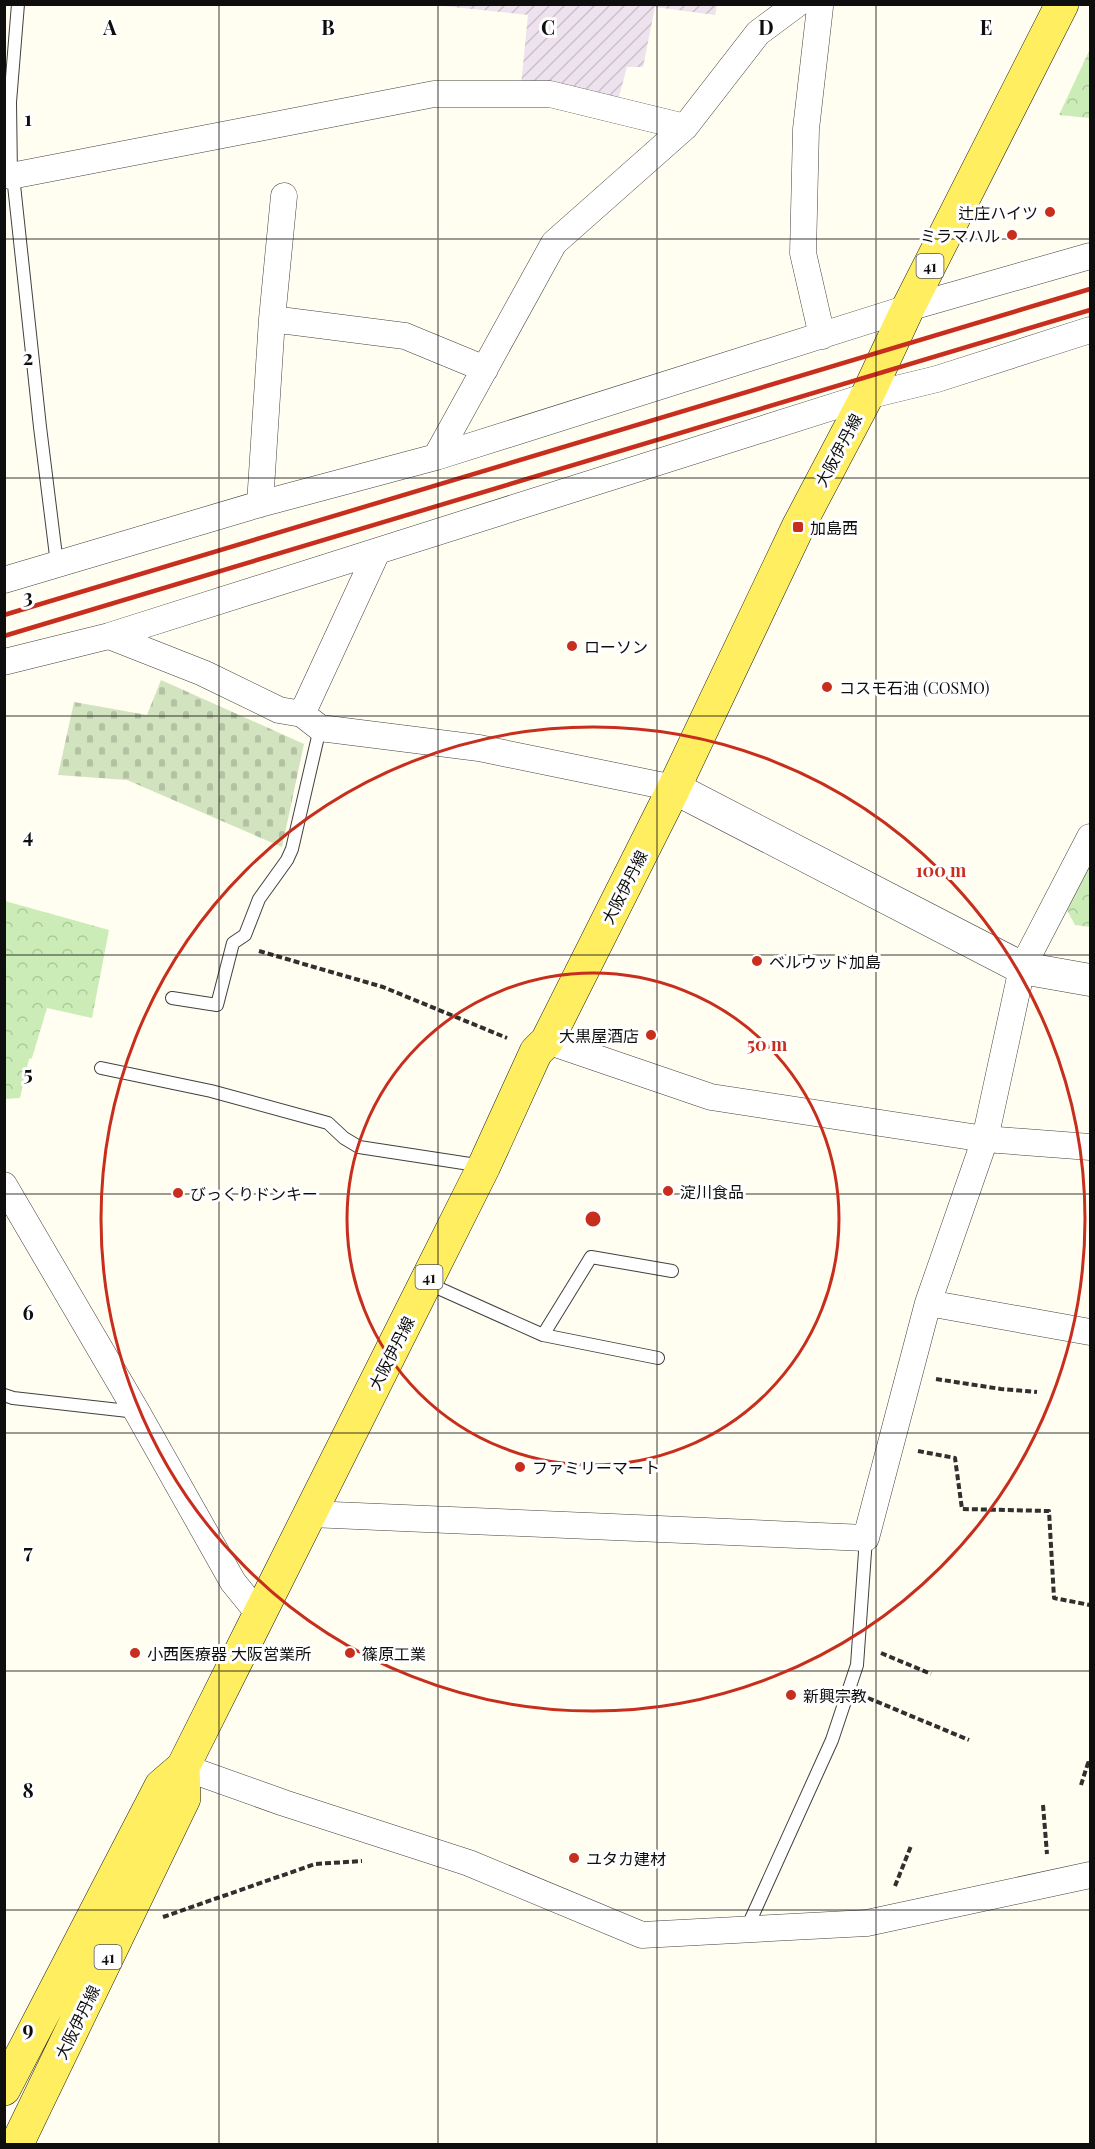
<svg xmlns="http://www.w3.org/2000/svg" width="1095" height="2149" font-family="'Playfair Display','Noto Sans JP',serif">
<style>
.industrial{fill:url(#industrial-furrows)}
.cemetery{fill:url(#cemetery-stones)}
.park{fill:url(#park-crowns)}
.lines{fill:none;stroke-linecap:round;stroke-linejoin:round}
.service-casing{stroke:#414141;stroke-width:14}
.minor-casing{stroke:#414141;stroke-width:27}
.tertiary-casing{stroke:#414141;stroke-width:33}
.primary-casing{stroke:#1f1f1f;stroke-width:34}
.path{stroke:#303030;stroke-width:4;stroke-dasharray:6 3;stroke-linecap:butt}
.service{stroke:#fff;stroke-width:12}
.minor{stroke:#fff;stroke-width:26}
.tertiary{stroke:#fff;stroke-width:32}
.primary{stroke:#ffef60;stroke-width:33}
.rail{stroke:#c72e1e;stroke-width:4.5}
.grid{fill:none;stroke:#0e0e0e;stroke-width:1.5;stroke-opacity:0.55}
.ring{fill:none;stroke:#c72e1e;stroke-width:3}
.poi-dot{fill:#c72e1e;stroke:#fff;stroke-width:2}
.labels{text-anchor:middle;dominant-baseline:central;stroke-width:6;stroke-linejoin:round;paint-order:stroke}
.shield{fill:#fff;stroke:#565656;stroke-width:1.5}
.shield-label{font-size:15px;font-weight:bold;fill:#0e0e0e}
.poi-label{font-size:16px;fill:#0e0e0e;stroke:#fff;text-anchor:start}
.street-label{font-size:16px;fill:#0e0e0e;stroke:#fff}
.grid-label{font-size:20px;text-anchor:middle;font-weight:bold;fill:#0e0e0e;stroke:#fff;stroke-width:6;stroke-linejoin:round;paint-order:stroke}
.centre{fill:#c72e1e;stroke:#fff;stroke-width:3}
.ring-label{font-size:18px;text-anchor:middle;font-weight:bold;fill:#c72e1e;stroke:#fff;stroke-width:6;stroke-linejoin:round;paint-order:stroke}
</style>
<defs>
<pattern id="industrial-furrows" width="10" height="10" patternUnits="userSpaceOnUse" patternTransform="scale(1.5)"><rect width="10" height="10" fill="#ede2ed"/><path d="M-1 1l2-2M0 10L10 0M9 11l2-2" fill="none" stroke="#cac1ca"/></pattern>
<pattern id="cemetery-stones" width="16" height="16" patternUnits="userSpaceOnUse" patternTransform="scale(1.5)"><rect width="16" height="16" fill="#d2e3bf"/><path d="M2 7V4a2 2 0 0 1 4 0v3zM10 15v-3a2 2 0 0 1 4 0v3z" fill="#b3c2a3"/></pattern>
<pattern id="park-crowns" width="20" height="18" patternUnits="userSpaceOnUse" patternTransform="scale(1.5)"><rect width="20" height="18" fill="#cbecb7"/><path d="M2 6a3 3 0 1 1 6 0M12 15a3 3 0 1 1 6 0" fill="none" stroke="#adc99c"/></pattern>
</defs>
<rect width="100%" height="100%" fill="#fffef0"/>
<path class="industrial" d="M 434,5 L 717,5 L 715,15 L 655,7 L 643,67 L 627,67 L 618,100 L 521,85 L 528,15 Z"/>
<path class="cemetery" d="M 161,680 L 304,744 L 282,847 L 127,780 L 58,775 L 74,702 L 147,715 Z"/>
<path class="park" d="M 1090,49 L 1090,118 L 1059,115 Z
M 1090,864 L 1090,927 L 1075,925 L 1067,910 Z
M 5,901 L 109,930 L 92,1018 L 47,1008 L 32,1058 L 29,1059 L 20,1098 L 5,1099 Z"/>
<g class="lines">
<g class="service-casing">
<path id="service" d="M 18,4 L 10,102 L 11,176 L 14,185 L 40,427 L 57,564
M 172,998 L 217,1005 L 233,943 L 245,935 L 259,899 L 287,860 L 292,849 L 320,728
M 101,1068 L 211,1091 L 328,1123 L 344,1138 L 359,1147 L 483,1166
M 427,1283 L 543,1335 L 658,1358
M 543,1335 L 591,1257 L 672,1271
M 4,1395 L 13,1398 L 137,1412
M 746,1930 L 832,1740 L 857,1665 L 866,1538"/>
</g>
<g class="minor-casing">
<path id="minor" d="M 818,4 L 820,7 L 806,129 L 803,253 L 822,336
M 11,176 L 434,94 L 550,94 L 685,127
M 272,319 L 405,336 L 485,369
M 436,457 L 554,243 L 685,127 L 758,33 L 797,4
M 260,504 L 272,319 L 284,196
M 4,580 L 260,504 L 436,457 L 908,308 L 1090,256
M 109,636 L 203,673 L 279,710 L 302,714 L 320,728 L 479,748 L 674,788
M 4,662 L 109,636 L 867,396 L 937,379 L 1090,330
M 302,714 L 377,552
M 547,1041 L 711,1097 L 985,1139 L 1090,1147
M 4,1185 L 137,1412 L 233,1582 L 259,1614
M 928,1303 L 1090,1332
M 310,1514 L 866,1538 L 928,1303 L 985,1139 L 1022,968 L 1090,837
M 183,1767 L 284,1803 L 469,1863 L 642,1935 L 867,1923 L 1090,1875"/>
</g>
<g class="tertiary-casing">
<path id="tertiary" d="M 674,788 L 1022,968 L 1090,980"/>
</g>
<g class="primary-casing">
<path id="primary" d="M 4,2089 L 161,1786 L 183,1767 L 484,1166 L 536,1052 L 547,1041 L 674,788 L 798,527 L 867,396 L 908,308 L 1062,4
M 17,2144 L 184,1798 L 183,1767"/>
</g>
<path class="path" d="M 259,951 L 383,987 L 507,1038
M 936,1379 L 1001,1389 L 1037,1392
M 918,1451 L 955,1458 L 962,1509 L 1049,1511 L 1054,1598 L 1090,1605
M 881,1653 L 931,1674
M 868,1698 L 969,1740
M 1081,1785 L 1088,1763 L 1090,1763
M 1043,1805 L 1047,1854
M 895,1886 L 911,1846
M 163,1917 L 315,1864 L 362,1861"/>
<use href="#service" class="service"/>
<use href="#minor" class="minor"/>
<use href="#tertiary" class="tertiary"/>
<use href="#primary" class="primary"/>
<path class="rail" d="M 4,615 L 1090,289
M 4,636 L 1090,310"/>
</g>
<path class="grid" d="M 219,4 L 219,2144M 438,4 L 438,2144M 657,4 L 657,2144M 876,4 L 876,2144M 4,239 L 1090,239M 4,478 L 1090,478M 4,716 L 1090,716M 4,955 L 1090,955M 4,1194 L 1090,1194M 4,1433 L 1090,1433M 4,1671 L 1090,1671M 4,1910 L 1090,1910"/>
<g class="ring">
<circle cx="593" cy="1219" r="246"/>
<circle cx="593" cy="1219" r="492"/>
</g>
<g class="poi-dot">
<circle cx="1050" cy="212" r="6"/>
<circle cx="1012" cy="235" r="6"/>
<rect x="792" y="521" width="12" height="12" rx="3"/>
<circle cx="572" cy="646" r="6"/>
<circle cx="827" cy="687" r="6"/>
<circle cx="757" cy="961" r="6"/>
<circle cx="651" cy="1035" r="6"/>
<circle cx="668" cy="1191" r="6"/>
<circle cx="178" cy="1193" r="6"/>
<circle cx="520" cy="1467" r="6"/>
<circle cx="135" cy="1653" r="6"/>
<circle cx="350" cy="1653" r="6"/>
<circle cx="791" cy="1695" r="6"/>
<circle cx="574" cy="1858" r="6"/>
</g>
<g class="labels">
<g class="shield">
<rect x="916.5" y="254" width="27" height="24" rx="4.5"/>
<rect x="415.5" y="1265" width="27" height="24" rx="4.5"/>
<rect x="94.5" y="1945" width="27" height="24" rx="4.5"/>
</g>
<g class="shield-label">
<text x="930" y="266">41</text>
<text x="429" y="1277">41</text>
<text x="108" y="1957">41</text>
</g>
<g class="poi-label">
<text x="1038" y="212" text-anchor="end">辻庄ハイツ</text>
<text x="1000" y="235" text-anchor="end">ミラマハル</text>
<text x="810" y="527">加島西</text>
<text x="584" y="646">ローソン</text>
<text x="839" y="687">コスモ石油 (COSMO)</text>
<text x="769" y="961">ベルウッド加島</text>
<text x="639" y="1035" text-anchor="end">大黒屋酒店</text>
<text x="680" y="1191">淀川食品</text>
<text x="190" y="1193">びっくりドンキー</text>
<text x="532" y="1467">ファミリーマート</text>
<text x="147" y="1653">小西医療器 大阪営業所</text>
<text x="362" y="1653">篠原工業</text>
<text x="803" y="1695">新興宗教</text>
<text x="586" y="1858">ユタカ建材</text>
</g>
<g class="street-label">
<text transform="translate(838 450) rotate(-62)">大阪伊丹線</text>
<text transform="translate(624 887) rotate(-63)">大阪伊丹線</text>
<text transform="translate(391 1353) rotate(-63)">大阪伊丹線</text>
<text transform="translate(77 2022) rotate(-64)">大阪伊丹線</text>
</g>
</g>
<g class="grid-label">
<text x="110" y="35">A</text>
<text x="328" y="35">B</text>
<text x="548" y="35">C</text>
<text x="766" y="35">D</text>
<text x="986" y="35">E</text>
<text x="28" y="126">1</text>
<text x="28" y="365">2</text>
<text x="28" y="604">3</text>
<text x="28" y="843">4</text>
<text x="28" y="1081">5</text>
<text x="28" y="1320">6</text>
<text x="28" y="1559">7</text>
<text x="28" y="1798">8</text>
<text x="28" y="2036">9</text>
</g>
<circle cx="593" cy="1219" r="9" class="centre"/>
<g class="ring-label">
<text x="941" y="877">100 m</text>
<text x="767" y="1051">50 m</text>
</g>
<rect width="1095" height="2149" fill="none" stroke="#0e0e0e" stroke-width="12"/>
</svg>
